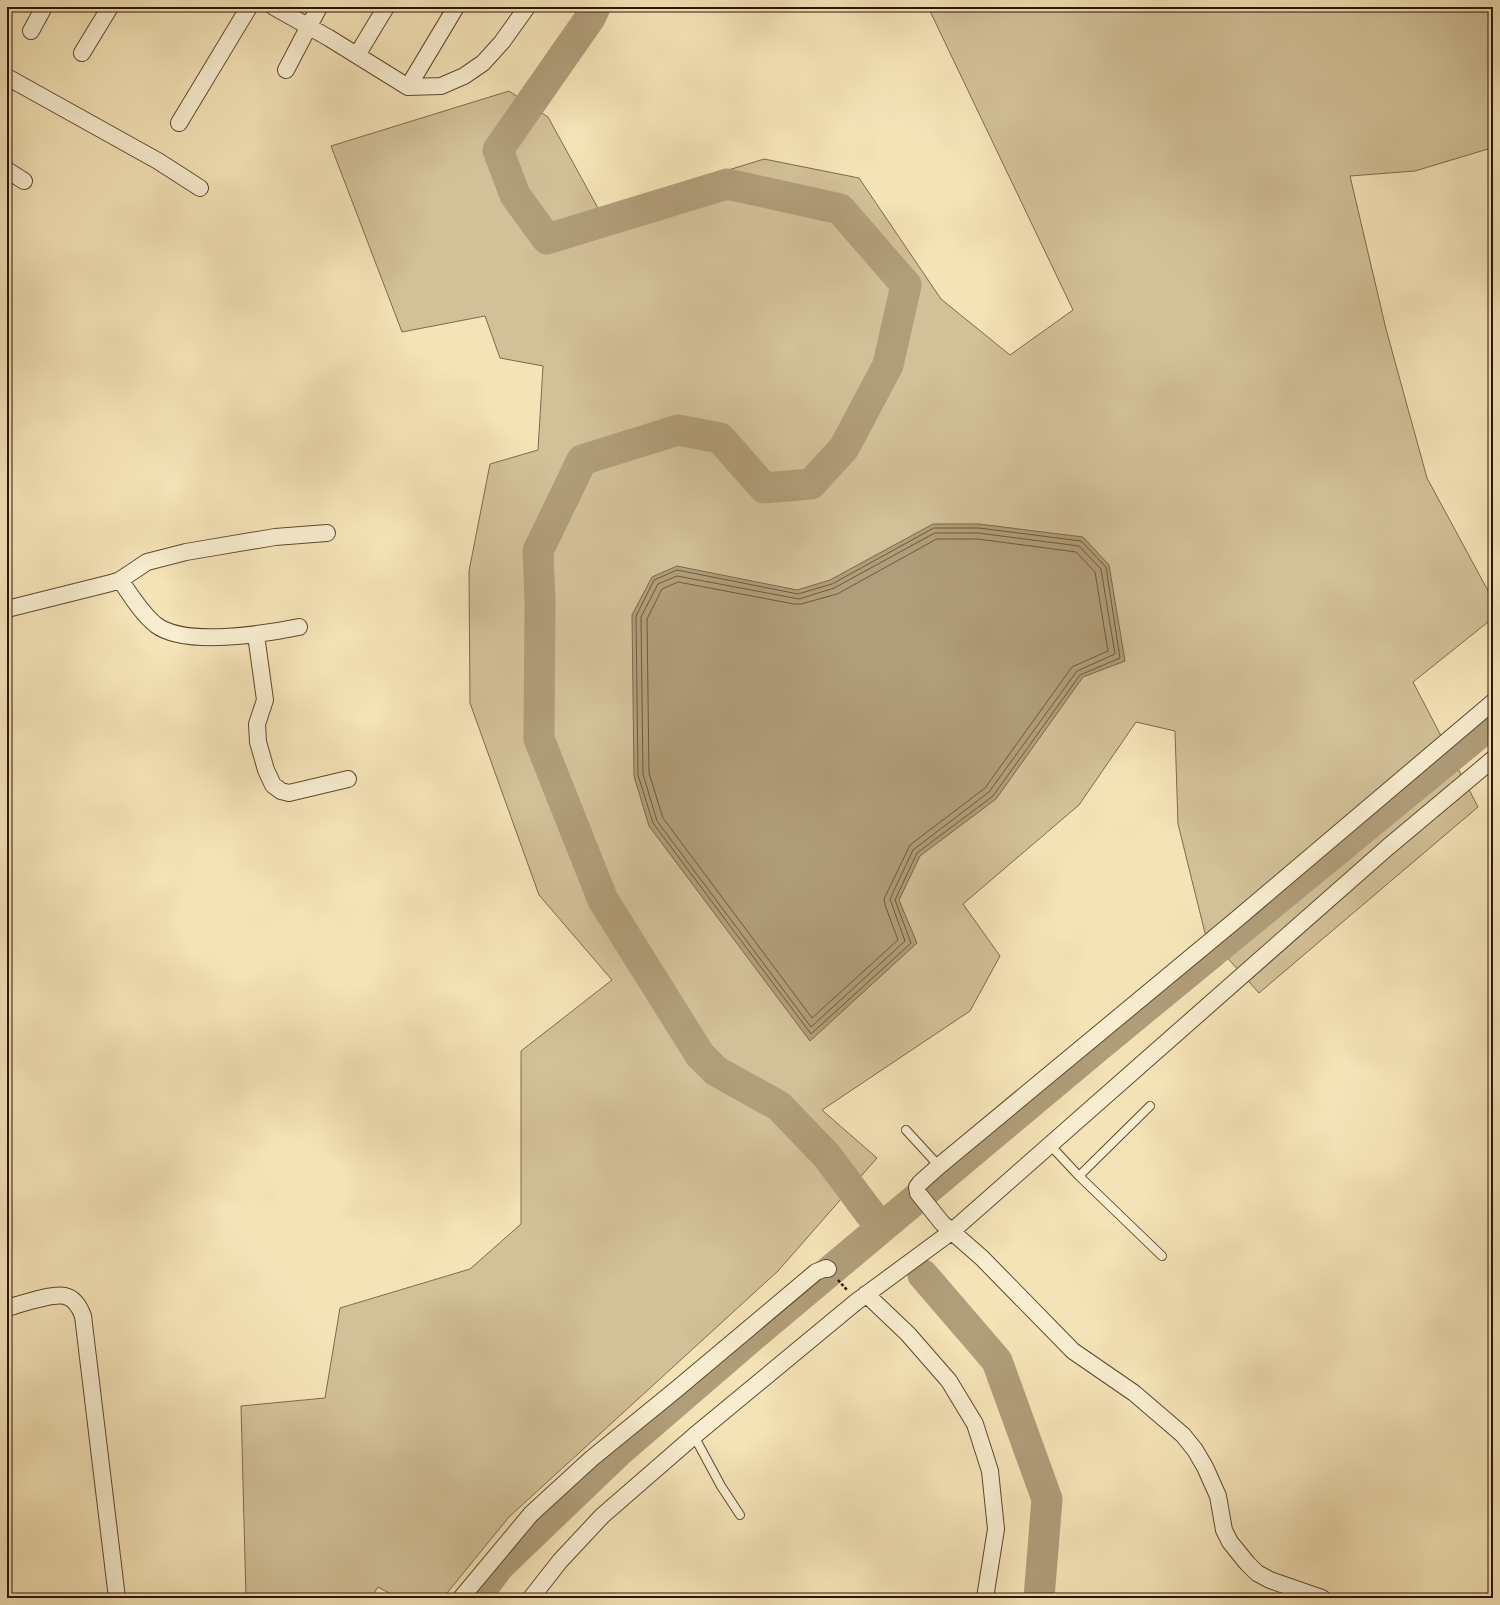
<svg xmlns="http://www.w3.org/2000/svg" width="1500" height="1605" font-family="'Sorts Mill Goudy',serif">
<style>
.green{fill:#d2c098;stroke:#7f6a4c}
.water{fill:#b09d79;stroke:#7b6749}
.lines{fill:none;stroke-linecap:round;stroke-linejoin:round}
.shore{stroke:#6e593c;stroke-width:1}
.river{stroke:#b09d79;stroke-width:31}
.lane-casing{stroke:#5e482e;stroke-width:10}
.street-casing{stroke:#5e482e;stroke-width:18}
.path{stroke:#2c1500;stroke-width:2.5;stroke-dasharray:3 2;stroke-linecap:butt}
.lane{stroke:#f8edd0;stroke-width:8}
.street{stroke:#f8edd0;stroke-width:16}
</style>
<rect width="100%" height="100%" fill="#f4e3b7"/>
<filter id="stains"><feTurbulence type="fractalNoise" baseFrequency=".005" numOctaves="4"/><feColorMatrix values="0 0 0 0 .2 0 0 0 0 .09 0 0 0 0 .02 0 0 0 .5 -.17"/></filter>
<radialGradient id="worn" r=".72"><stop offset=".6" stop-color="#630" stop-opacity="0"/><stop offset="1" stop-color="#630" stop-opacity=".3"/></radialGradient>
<path class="green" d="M 928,7 L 1493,7 L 1493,166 L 1488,149 L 1415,171 L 1350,176 L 1386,329 L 1427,478 L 1493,600 L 1493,618 L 1413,682 L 1478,807 L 1259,993 L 1205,933 L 1178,824 L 1175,731 L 1136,722 L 1079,805 L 963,904 L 1000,956 L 970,1011 L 822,1110 L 877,1158 L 778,1271 L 509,1517 L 443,1598 L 398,1598 L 378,1587 L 371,1598 L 246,1598 L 241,1406 L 325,1398 L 340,1308 L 470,1269 L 521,1224 L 521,1051 L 612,980 L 539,895 L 470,703 L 469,571 L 490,464 L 538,450 L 543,366 L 500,358 L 485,316 L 402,332 L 331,146 L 509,91 L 548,117 L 599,210 L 764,159 L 859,178 L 941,299 L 1010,355 L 1073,310 Z"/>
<path class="water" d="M 933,524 L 979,524 L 1083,537 L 1109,565 L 1125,661 L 1083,677 L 996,799 L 920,856 L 899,900 L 917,943 L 810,1041 L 649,826 L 634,776 L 632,615 L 652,577 L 677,566 L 797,590 L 830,580 Z"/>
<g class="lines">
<path class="shore" d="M 934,528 L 979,528 L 1081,541 L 1106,567 L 1120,658 L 1080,675 L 993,796 L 917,853 L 895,900 L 911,943 L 811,1034 L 653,823 L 638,775 L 636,616 L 654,580 L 677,570 L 798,594 L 832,584 Z
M 935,533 L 978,533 L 1079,546 L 1101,569 L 1115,654 L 1077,671 L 989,792 L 913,850 L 890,899 L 905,941 L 811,1027 L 657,821 L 643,774 L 641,617 L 658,584 L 677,576 L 799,599 L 834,588 Z
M 937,539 L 978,539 L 1076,552 L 1095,572 L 1108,651 L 1072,667 L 985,788 L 910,845 L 884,899 L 885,905 L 898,940 L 812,1018 L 663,818 L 649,773 L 647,619 L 662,589 L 678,582 L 794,604 L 801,604 L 837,594 Z"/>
<path class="river" d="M 595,7 L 590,18 L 498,150 L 515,195 L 547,239 L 727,184 L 840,209 L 906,285 L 888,365 L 844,448 L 811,484 L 764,488 L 720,438 L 678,430 L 582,460 L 538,551 L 540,601 L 539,739 L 603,900 L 700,1055 L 716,1071 L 779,1106 L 827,1156 L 871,1215
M 923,1275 L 997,1361 L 1047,1499 L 1039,1598
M 475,1598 L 500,1565 L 619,1451 L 756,1333 L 1096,1048 L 1493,722"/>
<g class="lane-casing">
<path id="lane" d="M 906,1130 L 939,1166
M 1049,1144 L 1079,1176 L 1162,1256
M 1079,1176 L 1150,1106
M 694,1436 L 721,1486 L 740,1515"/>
</g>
<g class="street-casing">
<path id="street" d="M 274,7 L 329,38 L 408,87 L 441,86 L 464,76 L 483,63 L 502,42 L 527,7
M 31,31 L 44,7
M 82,53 L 110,7
M 357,55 L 386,7
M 286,70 L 319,7
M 7,77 L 158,161 L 200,188
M 408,87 L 456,7
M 179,123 L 249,7
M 7,170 L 24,181
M 120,580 C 131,595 141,613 156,625 C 185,647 265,634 299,627
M 7,609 L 111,583 L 120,580 L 147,562 L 186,552 L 275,537 L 327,533
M 256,635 L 265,700 L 257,724 L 258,742 L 266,770 L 273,785 L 281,791 L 289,793 L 348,779
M 866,1294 L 908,1334 L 949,1381 L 975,1424 L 990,1471 L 996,1529 L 985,1598
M 7,1308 C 21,1304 52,1293 65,1296 C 74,1298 80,1308 83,1316 L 117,1598
M 461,1598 L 531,1514 L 591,1459 L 678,1388 L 816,1272 L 826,1268 L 828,1269
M 531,1598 L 560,1561 L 602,1516 L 694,1436 L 856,1302 L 951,1232 L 1388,847 L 1493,759
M 1322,1598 L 1270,1580 L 1257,1573 L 1247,1563 L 1230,1542 L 1224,1530 L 1218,1496 L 1205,1467 L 1195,1450 L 1183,1435 L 1134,1393 L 1073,1351 L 982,1258 L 942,1223 L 918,1193 L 917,1187 L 920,1183 L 939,1166 L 1237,919 L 1493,702"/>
</g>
<path class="path" d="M 838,1280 L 847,1290"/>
<use href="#lane" class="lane"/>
<use href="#street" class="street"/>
</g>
<rect width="1500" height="1605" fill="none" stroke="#f4e3b7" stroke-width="24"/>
<rect x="8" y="8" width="1484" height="1589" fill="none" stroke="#2c1500" stroke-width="2"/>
<rect x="12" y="12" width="1476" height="1581" fill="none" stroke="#2c1500"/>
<rect width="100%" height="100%" filter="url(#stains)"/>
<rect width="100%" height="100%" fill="url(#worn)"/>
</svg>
